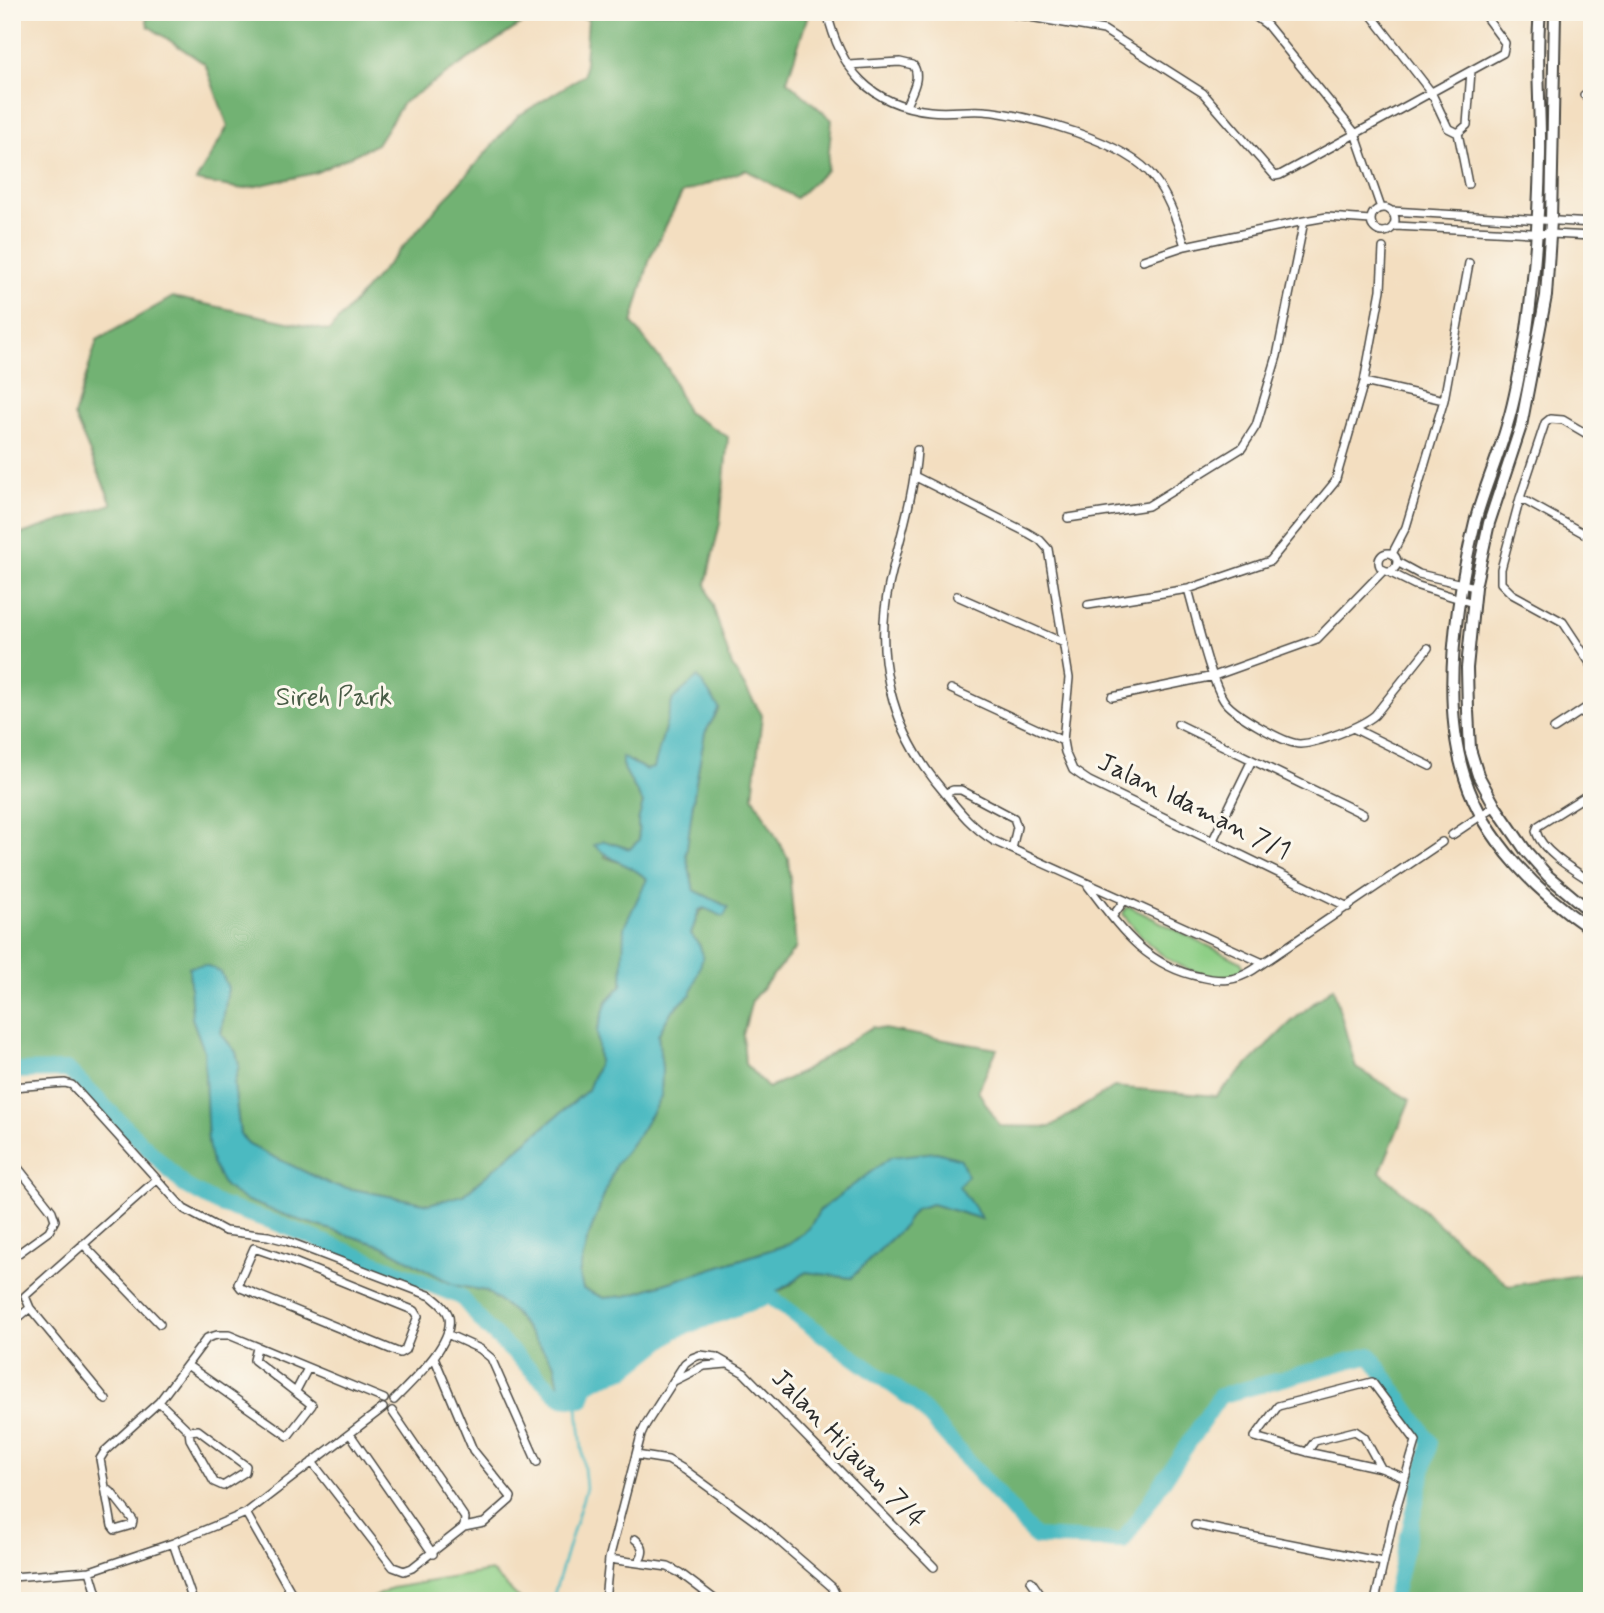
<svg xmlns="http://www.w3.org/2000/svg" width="1604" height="1613" font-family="Mynerve,sans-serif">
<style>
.green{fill:#8ecf86;stroke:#5c7d58;stroke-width:2}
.forest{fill:#72b273;stroke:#4e6e4f;stroke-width:2}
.water{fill:#4cbac1;stroke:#3c7276;stroke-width:2}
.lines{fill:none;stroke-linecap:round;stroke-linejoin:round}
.stream{stroke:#4cbac1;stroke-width:2.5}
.river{stroke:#4cbac1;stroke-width:16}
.minor-casing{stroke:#494641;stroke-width:10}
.secondary-casing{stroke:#494641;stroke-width:14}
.minor{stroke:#fff;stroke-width:7}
.secondary{stroke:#fff;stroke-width:10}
.labels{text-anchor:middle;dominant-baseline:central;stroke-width:6;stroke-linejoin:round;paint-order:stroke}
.park-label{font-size:26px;fill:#495c46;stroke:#fbf7ec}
.street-label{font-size:26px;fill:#2b2b2b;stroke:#fbf7ec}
</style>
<rect width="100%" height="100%" fill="#fbf7ec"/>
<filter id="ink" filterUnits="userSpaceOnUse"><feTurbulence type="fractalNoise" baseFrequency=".0143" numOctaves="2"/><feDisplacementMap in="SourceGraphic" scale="14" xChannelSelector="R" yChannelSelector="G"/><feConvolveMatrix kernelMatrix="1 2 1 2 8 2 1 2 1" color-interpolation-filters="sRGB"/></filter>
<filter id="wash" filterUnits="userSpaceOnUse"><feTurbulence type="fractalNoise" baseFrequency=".00686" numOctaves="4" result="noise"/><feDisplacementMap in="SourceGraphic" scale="28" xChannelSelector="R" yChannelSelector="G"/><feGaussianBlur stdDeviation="1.57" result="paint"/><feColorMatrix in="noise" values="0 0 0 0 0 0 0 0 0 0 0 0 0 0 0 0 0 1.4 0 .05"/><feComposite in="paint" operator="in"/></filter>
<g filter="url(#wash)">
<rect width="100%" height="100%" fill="#f3dec0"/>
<path class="green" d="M 1130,907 L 1241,962 L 1243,966 L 1242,971 C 1219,987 1176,967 1156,950 C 1144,940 1133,927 1123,914 L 1125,908 Z
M 491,1571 L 522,1601 L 368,1601 L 392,1588 Z"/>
<path class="forest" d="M 145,12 L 539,12 L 403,103 L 377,144 L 315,173 L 243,189 L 196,181 L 228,126 L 205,64 L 148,26 Z
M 564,12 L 809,12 L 787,81 L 832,120 L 827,170 L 796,198 L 746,170 L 682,193 L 650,258 L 632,323 L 668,369 L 687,412 L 728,437 L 720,523 L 706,584 L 732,666 L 762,715 L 753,796 L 788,858 L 796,948 L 752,1000 L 743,1035 L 745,1064 L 768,1088 L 802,1072 L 872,1027 L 997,1049 L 978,1091 L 1000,1126 L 1050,1127 L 1114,1087 L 1216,1096 L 1291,1022 L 1333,987 L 1356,1068 L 1410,1100 L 1380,1172 L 1509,1286 L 1592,1273 L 1592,1601 L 1393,1601 L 1430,1442 L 1370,1355 L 1220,1396 L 1123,1541 L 1035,1537 L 918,1404 L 769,1296 L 789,1286 L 806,1272 L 851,1278 L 902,1228 L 915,1209 L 932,1204 L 981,1219 L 958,1186 L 967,1176 L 960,1159 L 936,1152 L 820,1210 L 809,1228 L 789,1244 L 626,1296 L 604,1298 L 583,1289 L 579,1274 L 587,1241 L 615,1165 L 640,1132 L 661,1097 L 662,1068 L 658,1035 L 671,1012 L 691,994 L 700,946 L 691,934 C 701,906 697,908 728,907 L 694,890 L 686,855 L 695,787 L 705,733 L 719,709 L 673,699 L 654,768 L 646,770 L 632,761 L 622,765 L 643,803 L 638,821 L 639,840 L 630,849 L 604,841 L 605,857 L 632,867 L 647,879 L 624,958 L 622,985 L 607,1001 L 597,1031 L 599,1062 L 588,1090 L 463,1195 L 429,1204 L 332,1185 L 251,1146 L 240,1135 L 234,1084 L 239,1065 L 236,1052 L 221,1034 L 228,988 L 192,1018 L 204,1051 L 208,1143 L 296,1219 L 383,1246 L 454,1285 L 486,1291 L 513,1312 L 555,1365 L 561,1398 L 486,1327 L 461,1297 L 276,1223 L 220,1205 L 185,1186 L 68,1070 L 12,1070 L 12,537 L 112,504 L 74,416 L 97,340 L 173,297 L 329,331 L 518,116 L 584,75 L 588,19 Z"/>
<path class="water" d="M 698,677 L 719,708 L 705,733 L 695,787 L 686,855 L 694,890 L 728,907 L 724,917 L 704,908 L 699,910 L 691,934 L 700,946 L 703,957 L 691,994 L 671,1012 L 658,1035 L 662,1068 L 661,1097 L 640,1132 L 615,1166 L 587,1241 L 579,1274 L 583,1289 L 604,1298 L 626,1296 L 789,1244 L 809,1228 L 820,1210 L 891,1157 L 936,1152 L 961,1159 L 967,1176 L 959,1186 L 982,1219 L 932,1204 L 915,1209 L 902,1228 L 851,1278 L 806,1272 C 769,1303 721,1311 677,1329 C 658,1338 644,1358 626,1369 C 614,1376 599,1379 586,1386 L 582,1400 L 561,1398 L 555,1365 L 513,1312 L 486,1291 L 454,1285 L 383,1246 L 296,1219 L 245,1200 L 224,1186 L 212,1164 L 208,1143 L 204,1051 L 192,1018 L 189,967 L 206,965 L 221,972 L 228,988 L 221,1034 L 236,1052 L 239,1065 L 234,1084 L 240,1135 L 251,1146 L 332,1185 L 429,1204 L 463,1195 L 588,1090 L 599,1062 L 597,1031 L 607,1001 L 622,985 L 624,927 L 647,879 C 629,863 611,862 594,845 L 604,841 L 630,849 L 639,840 L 638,821 L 643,803 L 622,765 L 622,757 L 646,770 L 654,768 L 673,699 Z"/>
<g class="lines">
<path class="stream" d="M 552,1601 L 586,1488 L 577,1400"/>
<path class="river" d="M 12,1071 L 68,1070 L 185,1186 L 220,1205 L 276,1223 L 461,1297 L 486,1327 L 561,1398 L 582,1400 L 586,1386 L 600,1378 L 625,1370 L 674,1331 L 769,1296 L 918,1404 L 1035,1537 L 1123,1541 L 1220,1396 L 1370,1355 L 1430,1442 L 1393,1601"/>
</g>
</g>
<g filter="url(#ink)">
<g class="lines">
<g class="minor-casing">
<path id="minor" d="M 827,12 C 840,69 870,105 930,111 C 947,113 966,110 983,111 C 1027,114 1128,142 1154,178 C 1169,197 1178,223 1185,246
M 1001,12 L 1104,30 L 1203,93 L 1275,176 L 1280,175 L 1503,53 L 1505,43 L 1482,12
M 1249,12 L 1267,25 L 1355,133 L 1381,208
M 1369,12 L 1431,92 L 1448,128 L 1458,133
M 848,65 L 900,62 L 913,65 C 922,77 911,93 906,106
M 1584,95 L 1592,95
M 1458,133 L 1467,125 L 1471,71
M 1458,133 L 1468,184
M 1589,185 L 1592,185
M1371 220a12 12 0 1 1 24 0a12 12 0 1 1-24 0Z
M 1391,211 L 1592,223
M 1395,226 L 1592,236
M 1143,260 L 1185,246 L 1304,221 L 1327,217 L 1371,220
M 1364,382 L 1444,400
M 1592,437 L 1563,420 L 1550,419 L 1545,423 L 1520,498 L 1501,569 L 1501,583 L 1512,594 L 1563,622 L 1592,666
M 917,450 C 914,497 899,540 889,585 C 874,655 891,725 935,781 C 955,805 967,824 994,841 L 1263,963
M 916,477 L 1028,533 L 1040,540 L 1048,549 L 1069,678 L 1063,741 L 1065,752 L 1073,770 L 1089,781 L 1348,907
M 1520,498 L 1592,538
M 1068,518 L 1148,506 L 1242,448 L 1256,426 L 1277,356 L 1304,221
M1379 562a9 9 0 1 1 18 0a9 9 0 1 1-18 0Z
M 1392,554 L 1406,527 L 1444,400 L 1469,263
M 1397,562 L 1419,574 L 1475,587
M 1387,571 L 1415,585 L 1473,603
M 1188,589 C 1196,616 1210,681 1225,702 C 1234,714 1285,744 1300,744 C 1318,743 1361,727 1375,715 L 1428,648
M 957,596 L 1064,643
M 1088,605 L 1188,589 L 1270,561 L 1335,482 L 1364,382 L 1381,290 L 1383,248
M 951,689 L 1063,741
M 1112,697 L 1214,676 L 1317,639 L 1384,570
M 1178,724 L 1363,814
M 1353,728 L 1430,766
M 1554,729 L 1592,704
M 1592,792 L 1538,826 L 1536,831 C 1541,851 1575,871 1592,882
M 946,793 L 953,790 L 961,790 L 1014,818 L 1017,827 L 1012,849
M 1452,835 L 1495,806
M 1213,840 L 1252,760
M 1088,886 C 1120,928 1145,966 1201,977 C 1221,982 1236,981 1253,970 L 1442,842
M 1112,917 L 1124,901
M 12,1087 L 65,1083 L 72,1085 L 184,1209 L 225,1231 L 268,1236 L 287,1241 L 431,1296 C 437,1301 447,1308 449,1317 C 454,1344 412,1381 394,1400
M 12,1160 L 52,1211 L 55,1220 L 49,1231 L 12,1258
M 83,1244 L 160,1324
M 254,1248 L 289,1260 L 415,1311 L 418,1316 L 405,1350 L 400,1353 L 241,1288 L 238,1284 Z
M 12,1323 L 30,1308
M 447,1334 L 480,1349 L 491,1358 L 537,1462
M 434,1357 L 473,1450 L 511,1497 L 510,1500 L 484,1523 L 464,1527
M 187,1365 L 288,1436 L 312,1405 L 254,1360 L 257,1348
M 676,1380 L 704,1366 L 727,1364
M 296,1391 L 308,1368
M 106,1400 L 30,1308 L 25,1296 L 157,1179
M 159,1402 L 189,1431 L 190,1439 L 214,1482 L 223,1486 L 245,1472 L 246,1466 L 198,1430 L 189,1431
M 350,1434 L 433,1554
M 1307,1452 L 1315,1441 L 1355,1431 L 1364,1437 L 1381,1468
M 636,1455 L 668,1460 L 685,1470 L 759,1524 L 832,1587 L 839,1601
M 312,1462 L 393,1567 L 404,1571 L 412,1568 L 464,1527 L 465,1518 L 392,1411
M 107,1490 L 111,1492 L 133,1520 L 132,1525 L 115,1530 L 112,1526 L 100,1459 L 105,1451 L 159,1402 L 207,1338 L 217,1335 L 229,1335 L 384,1399
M 246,1513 L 296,1601
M 1195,1525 L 1383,1562
M 635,1539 C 644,1546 645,1553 638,1562
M 173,1543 L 193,1601
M 609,1559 L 668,1567 L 680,1573 L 717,1601
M 90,1571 L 99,1601
M 12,1577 L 90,1571 L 173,1543 L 246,1513 L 383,1408
M 1031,1581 L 1045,1601
M 605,1601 L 609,1559 L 641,1435 L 646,1424 L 685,1363 L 692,1358 L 700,1355 L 716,1357 L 744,1373 L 934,1567
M 1375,1601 L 1394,1516 L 1405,1478 L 1381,1468 L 1307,1452 L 1255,1437 L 1278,1406 L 1372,1382 L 1416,1441 L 1405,1478"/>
</g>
<g class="secondary-casing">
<path id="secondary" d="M 1540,12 C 1535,59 1541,108 1540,155 C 1539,213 1535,272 1527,329 C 1522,360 1517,392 1508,422 C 1499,456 1484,488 1475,522 C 1456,600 1440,700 1465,778 C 1485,841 1539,894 1592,930
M 1555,12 L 1551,221 L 1546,296 L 1521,426 L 1489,523 L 1475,587 L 1467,668 L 1468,711 L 1470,749 L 1478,775 L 1495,806 L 1526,851 L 1548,876 L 1592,913"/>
</g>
<use href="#minor" class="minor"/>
<use href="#secondary" class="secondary"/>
</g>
</g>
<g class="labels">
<g class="park-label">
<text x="334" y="698">Sireh Park</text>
</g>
<g class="street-label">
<text transform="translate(1194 807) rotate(26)">Jalan Idaman 7/1</text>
<text transform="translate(848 1449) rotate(46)">Jalan Hijauan 7/4</text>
</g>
</g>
<rect width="1604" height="1613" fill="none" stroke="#fbf7ec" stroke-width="42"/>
</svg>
